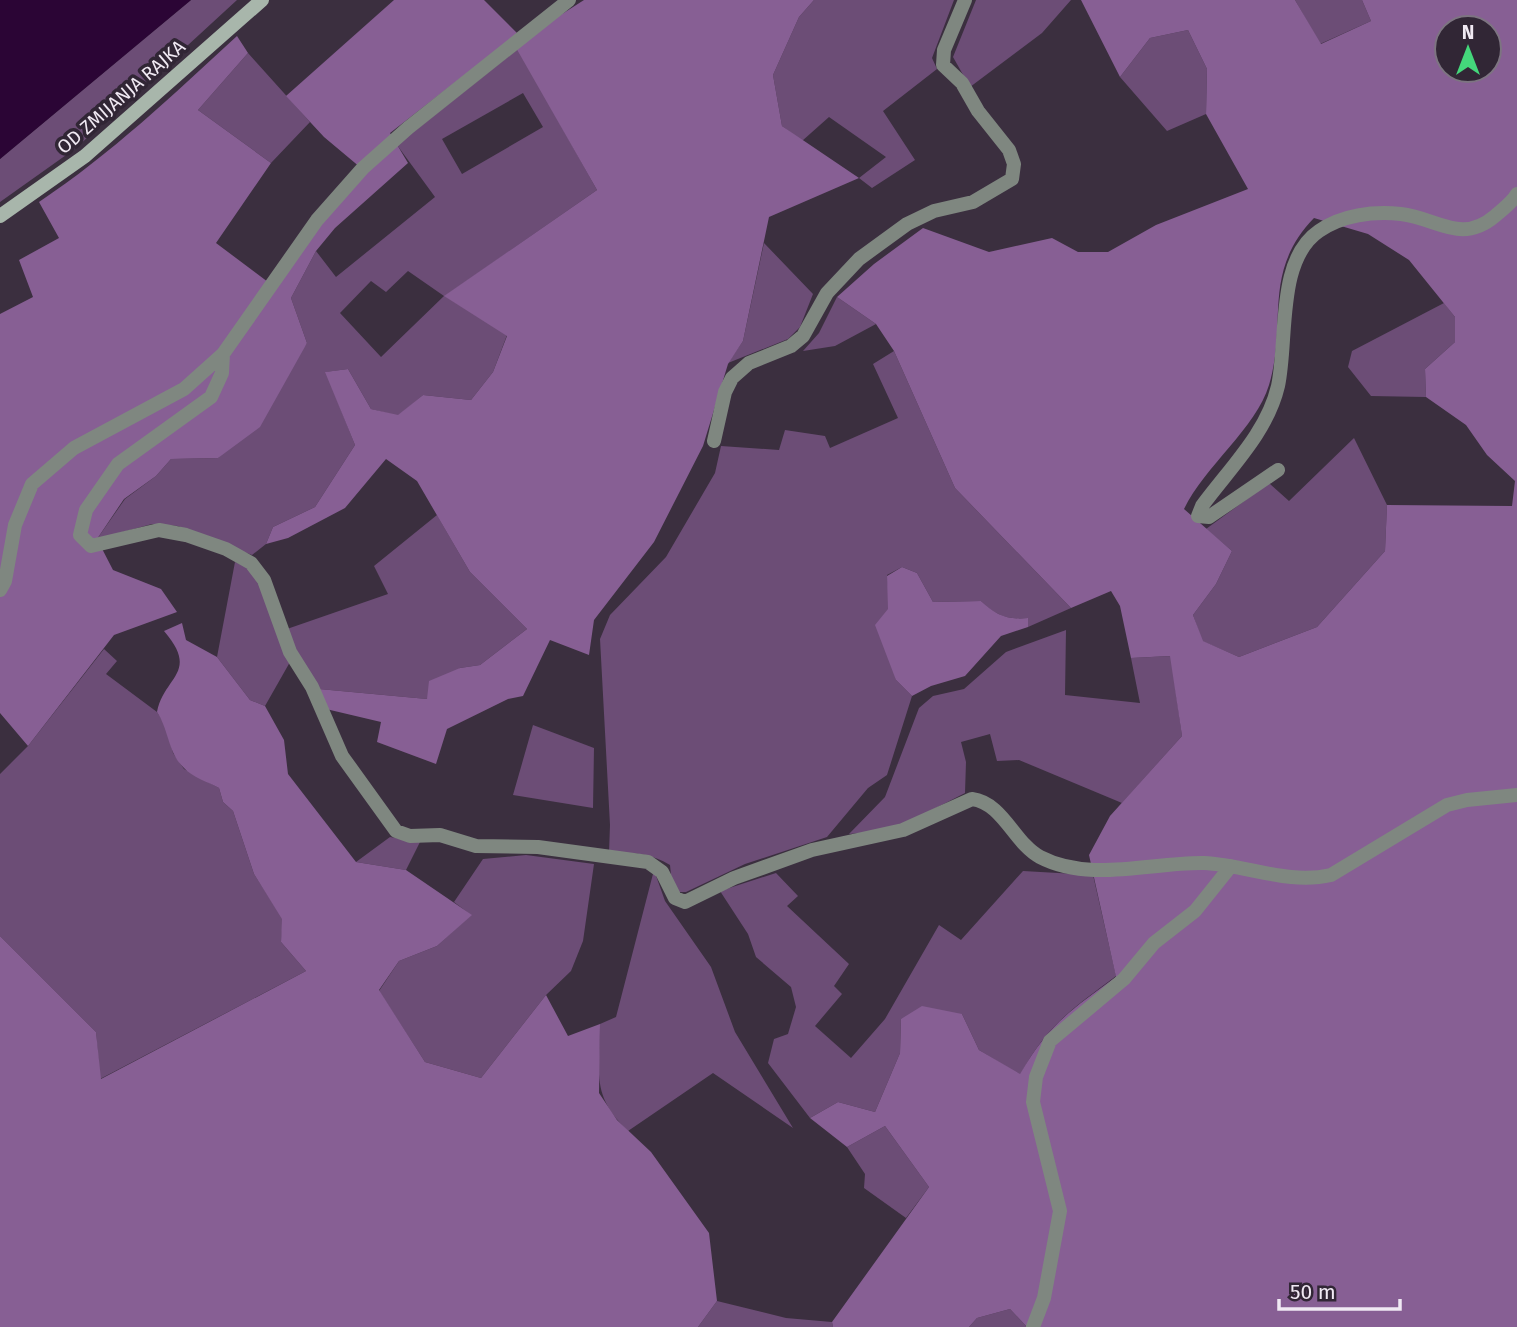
<svg xmlns="http://www.w3.org/2000/svg" width="1517" height="1327" font-family="'Fira Sans',sans-serif">
<style>
.green{fill:#6c4d76;fill-rule:evenodd}
.forest{fill:#875f94;fill-rule:evenodd}
.water{fill:#2b0535}
.lines{fill:none;stroke-linecap:round;stroke-linejoin:round}
.street{stroke:#7f8780;stroke-width:14}
.secondary{stroke:#a8b6ab;stroke-width:14}
.labels{text-anchor:middle;dominant-baseline:central;stroke-width:7;stroke-linejoin:round;paint-order:stroke}
.street-label{font-size:19px;fill:#f0e9f3;stroke:#312635}
</style>
<rect width="100%" height="100%" fill="#3b2f3f"/>
<path class="green" d="M 191,0 L 237,0 L 76,148 L 0,202 L 0,159 Z
M 814,0 L 954,0 L 932,58 L 937,69 L 883,111 L 915,160 L 872,188 L 859,178 L 886,157 L 829,117 L 802,141 L 782,126 L 773,75 L 799,17 Z
M 976,0 L 1071,0 L 1042,33 L 970,87 L 953,57 Z
M 1295,0 L 1362,0 L 1371,21 L 1320,44 Z
M 1188,30 L 1207,69 L 1206,114 L 1167,131 L 1120,77 L 1150,38 Z
M 518,49 L 597,190 L 445,296 L 507,335 L 493,372 L 471,400 L 423,395 L 398,416 L 371,409 L 348,369 L 326,372 L 355,445 L 315,507 L 273,527 L 266,544 L 252,555 L 178,526 L 152,524 L 97,539 L 125,499 L 156,476 L 171,459 L 218,458 L 307,343 L 291,298 L 316,251 L 336,277 L 435,197 L 397,145 ZM 523,93 L 543,127 L 462,174 L 442,139 ZM 408,271 L 444,296 L 381,357 L 340,313 L 371,281 L 386,292 Z
M 248,53 L 310,122 L 271,163 L 198,110 Z
M 764,243 L 813,294 L 800,327 L 788,339 L 728,363 L 743,341 Z
M 837,297 L 876,324 L 835,346 L 803,351 L 819,333 Z
M 1444,303 L 1455,317 L 1455,342 L 1425,369 L 1426,397 L 1371,396 L 1348,367 L 1352,351 Z
M 894,351 L 955,488 L 1071,608 L 1028,627 L 1027,618 C 1006,620 996,615 981,601 L 933,602 L 917,573 L 902,567 L 887,575 L 896,680 L 912,696 L 887,775 L 868,788 L 827,837 L 745,864 L 686,892 L 678,892 L 672,885 L 670,865 C 649,852 632,853 609,853 L 610,825 L 600,639 L 610,615 L 666,557 L 715,473 L 721,446 L 779,450 L 785,430 L 825,436 L 830,448 L 898,418 L 873,364 Z
M 1354,438 L 1387,505 L 1385,551 L 1317,627 L 1239,657 L 1202,641 L 1193,615 L 1216,584 L 1232,551 L 1206,529 L 1269,483 L 1289,501 Z
M 437,515 L 470,572 L 527,629 L 480,665 L 460,668 L 427,699 L 319,689 L 296,652 L 287,629 L 388,594 L 374,566 Z
M 235,562 L 251,569 L 262,580 L 290,662 L 265,706 L 250,700 L 217,657 Z
M 1066,630 L 1065,695 L 1140,703 L 1131,658 L 1171,656 L 1182,736 L 1122,803 L 1019,760 L 997,761 L 990,734 L 961,742 L 966,762 L 965,793 L 893,830 L 849,834 L 885,797 L 919,708 L 933,696 L 964,689 L 1006,652 Z
M 104,649 L 117,661 L 106,674 L 157,712 L 166,726 L 173,753 L 184,769 L 219,788 L 223,802 L 233,811 L 254,874 L 283,919 L 281,942 L 306,971 L 100,1079 L 96,1032 L 0,936 L 0,774 L 28,746 Z
M 533,725 L 594,748 L 593,808 L 513,795 Z
M 390,837 L 420,842 L 406,870 L 356,862 Z
M 526,855 L 594,864 L 583,941 L 571,971 L 546,995 L 481,1078 L 425,1062 L 379,991 L 399,961 L 437,946 L 471,915 L 454,902 L 483,859 Z
M 654,870 L 665,901 L 711,967 L 735,1032 L 793,1128 L 713,1073 L 628,1131 C 590,1095 600,1072 600,1024 L 616,1017 Z
M 1023,871 L 1093,875 L 1116,976 C 1071,1010 1048,1024 1020,1075 L 979,1050 L 962,1014 L 901,1019 L 900,1053 L 875,1112 L 838,1102 L 810,1118 L 768,1063 L 774,1039 L 788,1034 L 796,1007 L 791,987 L 756,957 L 748,934 L 720,891 L 776,873 L 798,896 L 787,906 L 849,964 L 834,986 L 842,994 L 815,1026 L 851,1058 L 885,1019 L 939,925 L 961,940 Z
M 885,1126 L 929,1187 L 906,1218 L 864,1188 L 865,1174 L 847,1147 Z
M 717,1301 L 786,1318 L 832,1322 L 833,1327 L 698,1327 Z
M 1010,1309 L 1027,1327 L 969,1327 L 977,1318 Z"/>
<path class="forest" d="M 394,0 L 484,0 L 523,39 L 584,0 L 814,0 L 799,17 L 773,75 L 782,126 L 859,178 L 769,217 L 743,341 L 728,364 L 703,446 L 654,542 L 594,620 L 589,655 L 550,640 L 523,696 L 508,699 L 447,729 L 436,764 L 377,742 L 381,722 L 326,709 L 319,689 L 427,699 L 429,681 L 460,668 L 480,665 L 527,629 L 470,572 L 417,481 L 386,459 L 345,508 L 288,538 L 266,544 L 273,527 L 315,507 L 355,445 L 325,372 L 348,369 L 371,409 L 398,415 L 423,395 L 471,400 L 493,372 L 507,336 L 444,296 L 597,190 L 511,39 L 390,133 L 408,163 L 335,228 L 316,251 L 291,298 L 307,343 L 260,427 L 218,458 L 171,459 L 156,476 L 124,499 L 97,539 L 113,570 L 161,589 L 177,612 L 114,635 L 28,746 L 0,713 L 0,314 L 33,297 L 19,260 L 59,238 L 39,202 C 111,154 173,95 237,36 L 248,53 L 198,110 L 271,163 L 216,243 L 276,288 L 318,228 L 367,173 L 324,137 L 286,96 Z
M 1081,0 L 1295,0 L 1321,44 L 1371,21 L 1362,0 L 1517,0 L 1517,1327 L 1027,1327 L 1010,1309 L 977,1318 L 969,1327 L 833,1327 L 832,1322 L 929,1187 L 885,1126 L 847,1147 L 810,1118 L 838,1102 L 875,1112 L 900,1053 L 901,1019 L 922,1006 L 962,1014 L 979,1050 L 1020,1074 C 1049,1024 1071,1010 1116,977 L 1089,855 L 1110,816 L 1182,736 L 1170,656 L 1131,658 L 1120,606 L 1111,591 L 1071,608 L 955,488 L 894,351 L 876,324 L 837,297 L 874,264 L 923,228 L 989,252 L 1052,238 L 1078,252 L 1108,252 L 1156,225 L 1248,189 L 1206,114 L 1207,69 L 1188,30 L 1150,38 L 1120,77 ZM 1447,28 L 1489,28 L 1489,70 L 1447,70 ZM 1314,218 L 1368,234 L 1409,260 L 1455,317 L 1455,342 L 1425,369 L 1426,397 L 1466,425 L 1487,455 L 1515,481 L 1512,506 L 1387,505 L 1385,551 L 1317,627 L 1239,657 L 1203,641 L 1193,615 L 1216,584 L 1232,551 L 1184,509 C 1205,466 1256,428 1269,385 C 1288,323 1261,273 1314,218 Z
M 902,567 L 917,573 L 933,602 L 981,601 C 996,615 1007,620 1028,618 L 1028,627 L 1001,636 L 965,676 L 931,686 L 912,696 L 896,680 L 875,625 L 888,609 L 887,576 Z
M 182,623 L 186,640 L 217,657 L 250,700 L 265,706 L 284,740 L 288,774 L 356,862 L 406,870 L 472,915 L 437,946 L 399,961 L 379,990 L 425,1062 L 481,1078 L 546,995 L 568,1036 L 600,1024 L 599,1093 L 617,1120 L 651,1152 L 709,1233 L 717,1301 L 698,1327 L 0,1327 L 0,936 L 96,1032 L 101,1079 L 306,971 L 281,942 L 282,919 L 254,874 L 233,811 L 223,802 L 219,788 C 208,782 192,777 184,768 C 168,753 169,730 157,712 C 164,676 200,673 164,631 Z"/>
<path class="water" d="M 0,0 L 191,0 L 0,159 Z"/>
<g class="lines">
<path class="street" d="M 223,354 L 222,373 L 211,397 L 118,464 L 86,510 L 80,535 L 91,546 L 159,530 L 186,535 L 226,549 L 251,563 L 264,580 L 290,652 L 312,687 L 342,756 L 396,831 L 410,836 L 440,835 L 476,846 L 538,847 L 648,862 L 662,872 L 675,898 L 685,902 L 734,878 L 812,850 L 903,830 L 972,799 C 1003,803 1014,843 1040,857 C 1090,883 1151,862 1204,863 C 1247,865 1288,885 1331,875 L 1447,805 L 1467,800 L 1517,795
M 714,441 L 725,392 L 732,378 L 749,363 L 791,346 L 803,336 L 827,293 L 859,259 L 907,224 L 934,211 L 973,202 L 1012,179 L 1014,164 L 1009,150 L 978,111 L 962,83 L 943,65 L 944,50 L 965,0
M 1278,470 L 1209,517 L 1198,516 L 1202,506 C 1229,469 1267,433 1278,386 C 1288,340 1276,260 1319,231 C 1342,215 1373,211 1401,214 C 1437,218 1461,245 1495,216 C 1503,209 1512,203 1517,194
M 0,590 L 5,581 L 15,525 L 32,484 L 74,448 L 184,389 L 223,354 L 317,220 L 363,168 L 408,128 L 569,0
M 1033,1327 L 1044,1298 L 1060,1211 L 1033,1102 L 1036,1077 L 1050,1041 L 1124,979 L 1154,943 L 1195,911 L 1231,866"/>
<path class="secondary" d="M 0,216 L 85,156 L 262,0"/>
</g>
<g class="labels">
<g class="street-label">
<text transform="translate(121 97) rotate(-41)">OD ZMIJANJA RAJKA</text>
</g>
</g>
<g transform="translate(1468 49)"><circle r="33" fill="#312635" stroke="#7d7481" stroke-width="2"/>
<path d="M0-5L12 26L0 18L-12 26Z" fill="#44d77b"/>
<text y="-10" font-size="19" font-weight="bold" text-anchor="middle" fill="#f0e9f3">N</text>
</g>
<path d="M1279 1299v10h121v-10" fill="none" stroke="#f0e9f3" stroke-width="3.5"/>
<text x="1290" y="1299" font-size="21" fill="#f0e9f3" stroke="#312635" stroke-width="5" paint-order="stroke">50 m</text>
</svg>
